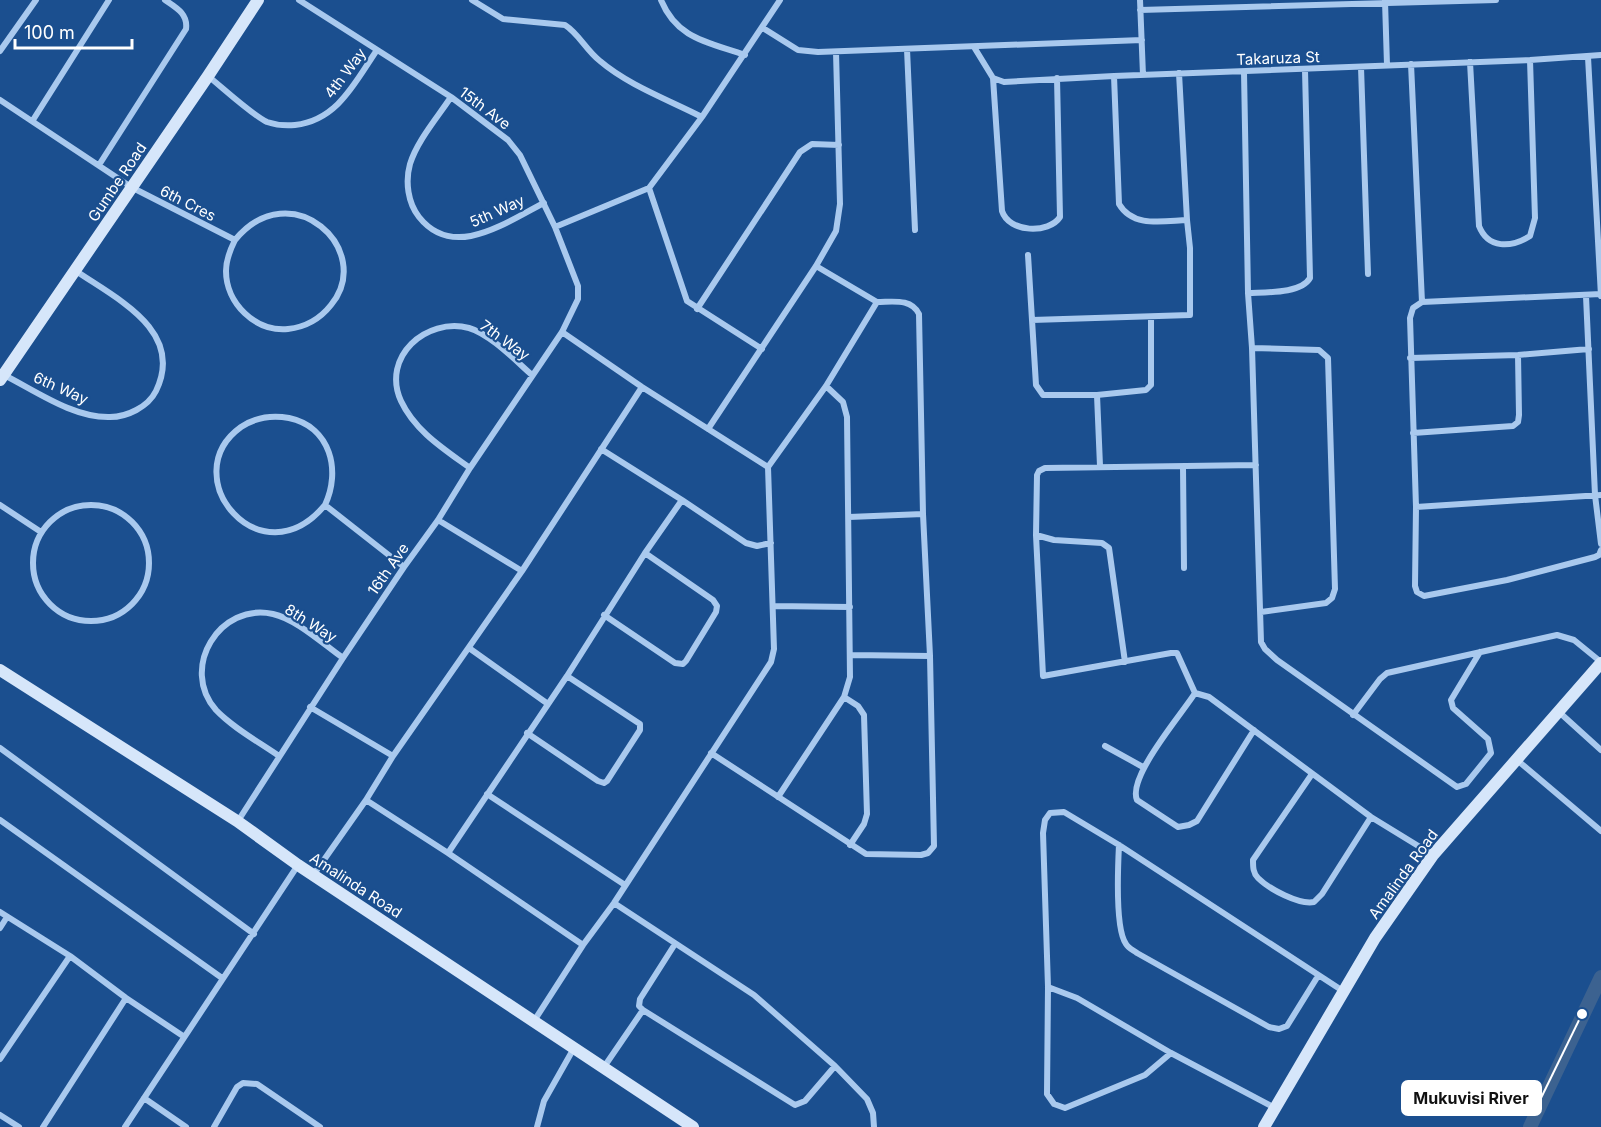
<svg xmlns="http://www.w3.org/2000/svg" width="1601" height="1127" font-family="Inter,sans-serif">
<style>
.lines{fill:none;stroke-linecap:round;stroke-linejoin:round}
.river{stroke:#3c6290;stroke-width:14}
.street{stroke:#a9c9ee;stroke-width:6}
.secondary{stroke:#d6e6fa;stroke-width:12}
.labels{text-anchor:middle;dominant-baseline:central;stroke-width:4.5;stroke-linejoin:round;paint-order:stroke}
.street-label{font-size:15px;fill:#fff;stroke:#1b4f8f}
.leader{fill:none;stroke:#fff;stroke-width:2}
.callout-dot{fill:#fff;stroke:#1b4f8f;stroke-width:2}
.callout{fill:#fff;stroke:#fff;stroke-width:2}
.callout-label{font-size:16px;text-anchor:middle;font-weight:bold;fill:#111}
</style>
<rect width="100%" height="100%" fill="#1b4f8f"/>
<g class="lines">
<path class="river" d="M 1530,1127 L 1601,977"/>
<path class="street" d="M 472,0 L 503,19 L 565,25 C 579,34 586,50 600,61 C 628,85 669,100 702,117
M 661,0 C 677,39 708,42 745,55
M 1140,0 L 1143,75
M 1385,1 L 1387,65
M 1140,10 L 1496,0
M 763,28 L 798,50 L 818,52 L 1142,40
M 974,47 L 993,78 L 1004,82 L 1114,76 L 1530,60 L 1601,55
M 907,49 L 915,230
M 0,51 L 36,0
M 1588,57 L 1601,296
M 1470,62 L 1479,226 C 1488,249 1511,248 1530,236 L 1535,218 L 1530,60
M 1411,64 L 1422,302
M 1361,67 L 1368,274
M 1244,72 L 1248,293 L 1252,348 L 1261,642 L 1265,649 L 1277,660 L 1457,787 L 1466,784 L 1491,753 L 1488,739 L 1453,708 L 1451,700 L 1480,652
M 208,76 C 223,88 252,115 267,122 C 276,125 285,126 295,125 C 338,120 355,82 377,50
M 1114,76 L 1119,204 C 1133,228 1163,221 1187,220 L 1179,73
M 993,78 L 1002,211 C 1009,233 1049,234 1060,217 L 1057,78
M 451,97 C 437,118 417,141 410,164 C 405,182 408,203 419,217 C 454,261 506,222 544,203
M 0,100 L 131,187 L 235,240 C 230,250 226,260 226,271 C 226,303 255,332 288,329 C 306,327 320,319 331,305 C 376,250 291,172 235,240
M 33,120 L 109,0
M 99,165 L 186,29 C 188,14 177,8 165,0
M 649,188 L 687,301 L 762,349
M 555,227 L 649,188 L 702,117 L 780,0
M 1028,255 L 1036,385 L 1043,395 L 1097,395 L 1146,390 L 1151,385 L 1151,318
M 816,266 L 877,302
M 1248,293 C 1265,292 1301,294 1310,278 L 1305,70
M 1601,294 L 1422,302 L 1413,308 L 1410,318 L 1416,507 L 1415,586 L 1417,592 L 1424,596 L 1507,580 L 1595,557 L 1599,555 L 1601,550
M 1586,296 L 1595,495 L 1601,544
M 697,309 L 800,152 L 812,144 L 839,145
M 1032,320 L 1190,315 L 1190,248 L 1187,220
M 562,332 L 642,387 L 768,467
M 1252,348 L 1319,350 L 1328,358 L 1335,589 L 1332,598 L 1326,603 L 1261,612
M 1410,358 L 1518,355 L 1589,349
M 4,375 C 36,391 73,418 110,417 C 127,417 148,407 156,391 C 185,331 117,299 76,271
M 1097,395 L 1100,466
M 708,429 L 816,266 L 836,231 L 840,204 L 836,52
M 1413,433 L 1513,426 L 1518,422 L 1519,415 L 1518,355
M 601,449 L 682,500 L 746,543 L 757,546 L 771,543
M 1183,467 L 1184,568
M 470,468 C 444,449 415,431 401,401 C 381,357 426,317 469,328 C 490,334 516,361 532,375
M 0,505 L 41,532
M 325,505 C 261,582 173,476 241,427 C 256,417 272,415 289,418 C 331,427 341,471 325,505 L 404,567
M33 563a58 58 0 1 1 116 0a58 58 0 1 1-116 0Z
M 1416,507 L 1601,495
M 849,517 L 923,514
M 438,520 L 522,571
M 1036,535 L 1054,540 L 1102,543 L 1109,548 L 1125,662
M 773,606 L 850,607
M 604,615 L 675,663 L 683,664 L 686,661 L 716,612 L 717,606 L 713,600 L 645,553
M 469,648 L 548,704
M 851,655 L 930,656
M 1195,693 L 1177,653 L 1171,653 L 1043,676 L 1036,535 L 1037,475 L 1039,471 L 1045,468 L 1256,465
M 844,697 L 858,706 L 864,715 L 867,814 L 864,824 L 850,845
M 310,707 L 393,756
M 1559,712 L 1601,750
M 1353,715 L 1380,679 L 1387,673 L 1557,635 L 1574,640 L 1601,662
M 1254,730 L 1197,821 L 1189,825 L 1178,827 L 1137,800 C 1127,777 1182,714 1195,693 L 1209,697 L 1371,817 L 1433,855
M 527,733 L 598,781 L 604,783 L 607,781 L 640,730 L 640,724 L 567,676
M 1105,746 L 1143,767
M 0,748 L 254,934
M 279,756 C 259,742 233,728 216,710 C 179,668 220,602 273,614 C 296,619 323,644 343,658
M 1517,760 L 1601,831
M 1312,774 L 1253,860 C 1253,867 1253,873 1258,878 C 1269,889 1299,905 1314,902 L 1322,894 L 1371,817
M 487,794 L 625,885
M 778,797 L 844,697 L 850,677 L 847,417 L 843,402 L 826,386
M 366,800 L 448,853 L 567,676 L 645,553 L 682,500
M 0,820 L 222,978
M 238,821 L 343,658 L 404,567 L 438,520 L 470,468 L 562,332 L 578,299 L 578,286 L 555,227 L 520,155 L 508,140 L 451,97 L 299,0
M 1119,845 C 1118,865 1115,929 1126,944 C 1128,948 1133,950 1137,953 L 1269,1027 L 1279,1029 L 1287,1026 L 1318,976
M 448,853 L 583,945
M 314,874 L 366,800 L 393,756 L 522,571 L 642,387
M 614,903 L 754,995 L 835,1066 L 867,1099 L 873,1113 L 874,1127
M 0,912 L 70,956 L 126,998 L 183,1036
M 0,928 L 7,917
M 675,944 L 640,999 L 639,1006 L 643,1010 L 795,1105 L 805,1101 L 835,1066
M 1048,987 L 1077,998 L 1171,1053 L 1275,1108
M 534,1021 L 583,945 L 614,903 L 771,662 L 774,649 L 768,467 L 826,386 L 877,302 C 893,302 911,298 919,314 L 923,514 L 930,656 L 934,846 L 928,853 L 921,855 L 866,854 L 711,753
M 1171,1053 L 1145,1075 L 1065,1108 L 1054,1104 L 1047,1094 L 1048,987 L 1043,833 L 1045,820 L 1050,813 L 1064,812 L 1119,845 L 1343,991
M 0,1059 L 70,956
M 604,1067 L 643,1010
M 144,1098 L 186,1127
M 0,1115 L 19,1127
M 43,1127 L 126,998
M 125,1127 L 298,865
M 214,1127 L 237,1087 L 243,1083 L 257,1084 L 320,1127
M 537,1127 L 544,1101 L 574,1048"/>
<path class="secondary" d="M 0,380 L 208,76 L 258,0
M 0,670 L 237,821 L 298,865 L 693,1127
M 1264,1127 L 1375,938 L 1433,855 L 1601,663"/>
</g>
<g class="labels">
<g class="street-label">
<text transform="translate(1278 58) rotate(-2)">Takaruza St</text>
<text transform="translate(345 73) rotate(-53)">4th Way</text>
<text transform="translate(485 108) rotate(37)">15th Ave</text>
<text transform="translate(117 182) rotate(-56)">Gumbe Road</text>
<text transform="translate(188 203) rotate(27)">6th Cres</text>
<text transform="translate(497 211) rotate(-24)">5th Way</text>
<text transform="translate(505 340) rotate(36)">7th Way</text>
<text transform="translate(61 388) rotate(24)">6th Way</text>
<text transform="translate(388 569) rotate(-55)">16th Ave</text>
<text transform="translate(311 623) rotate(32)">8th Way</text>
<text transform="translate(1403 874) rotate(-54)">Amalinda Road</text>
<text transform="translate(356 885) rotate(33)">Amalinda Road</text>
</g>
</g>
<path class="leader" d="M1582 1014L1541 1098"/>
<circle class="callout-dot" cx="1582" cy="1014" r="6"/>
<rect class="callout" x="1402" y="1081" width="139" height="34" rx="6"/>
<g class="callout-label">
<text x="1471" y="1104">Mukuvisi River</text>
</g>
<path d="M15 39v9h117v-9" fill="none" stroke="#ffffff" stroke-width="3"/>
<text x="24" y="39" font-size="18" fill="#ffffff" stroke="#1b4f8f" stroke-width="4.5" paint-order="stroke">100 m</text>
</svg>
